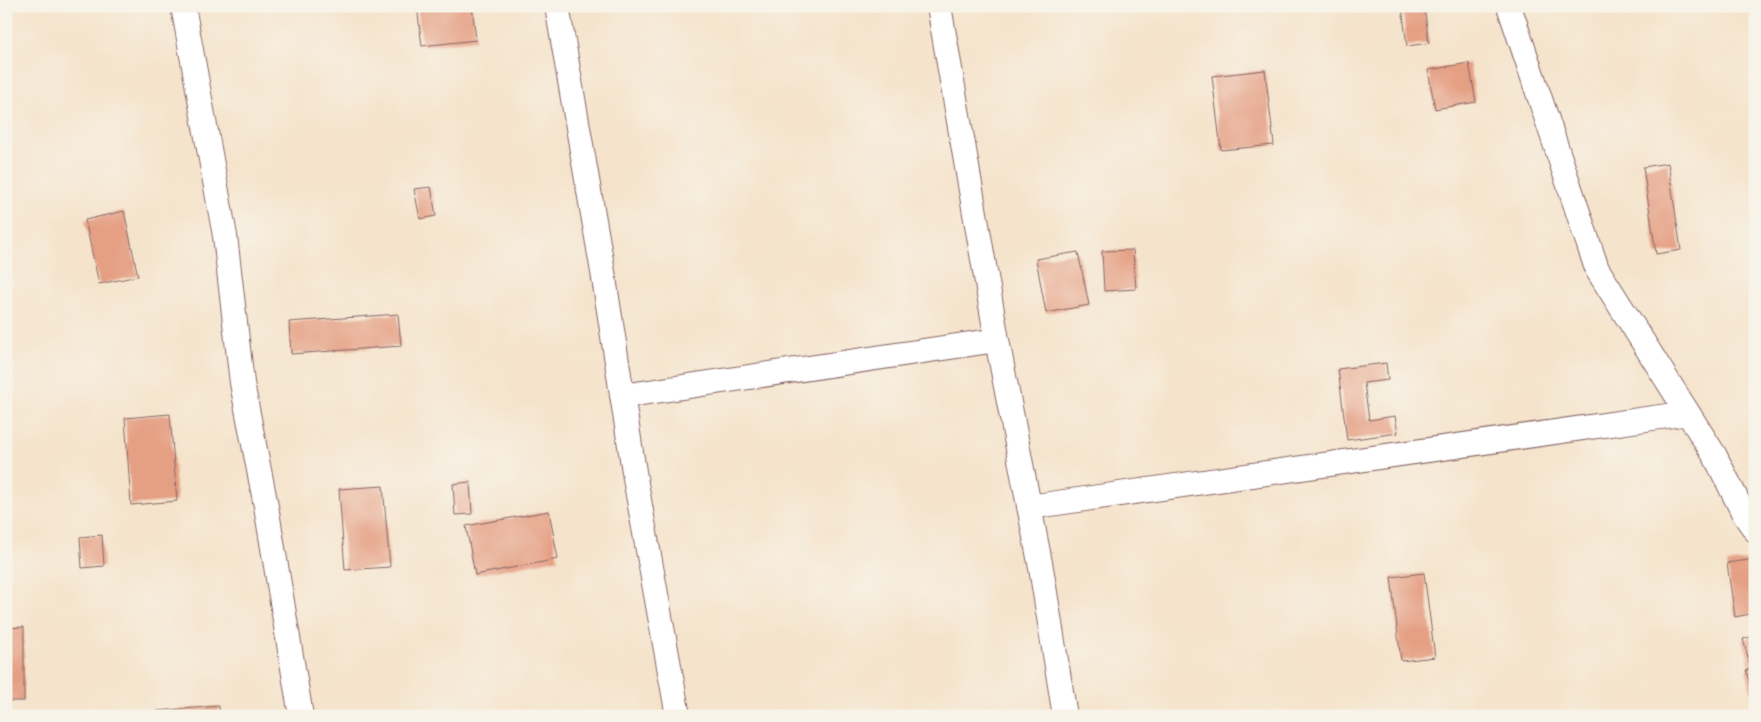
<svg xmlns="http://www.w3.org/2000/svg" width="1761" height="722" font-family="Alegreya,serif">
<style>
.building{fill:#e59f83}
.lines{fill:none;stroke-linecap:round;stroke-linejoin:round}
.minor-casing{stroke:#866463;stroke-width:26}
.minor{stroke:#fff;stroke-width:24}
</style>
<rect width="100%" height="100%" fill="#f7f3e8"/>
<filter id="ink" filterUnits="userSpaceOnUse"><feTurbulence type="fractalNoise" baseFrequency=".02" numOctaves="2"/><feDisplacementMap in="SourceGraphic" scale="10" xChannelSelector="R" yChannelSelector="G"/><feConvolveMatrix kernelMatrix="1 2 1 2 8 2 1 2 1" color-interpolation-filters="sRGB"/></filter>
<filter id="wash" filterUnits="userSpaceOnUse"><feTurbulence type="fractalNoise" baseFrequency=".0096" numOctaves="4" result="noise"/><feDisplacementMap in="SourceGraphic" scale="20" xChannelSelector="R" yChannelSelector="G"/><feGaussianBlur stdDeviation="1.12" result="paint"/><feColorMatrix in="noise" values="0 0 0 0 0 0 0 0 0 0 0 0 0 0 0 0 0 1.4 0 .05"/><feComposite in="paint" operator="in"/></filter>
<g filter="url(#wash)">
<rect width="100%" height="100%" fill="#f5e3cb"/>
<g id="blocks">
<path class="building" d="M 417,6 L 472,6 L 476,40 L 422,46 Z
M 1408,6 L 1424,6 L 1429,43 L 1407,46 L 1402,7 Z
M 1469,63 L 1476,102 L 1435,109 L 1428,70 Z
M 1265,70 L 1274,145 L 1221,150 L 1212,76 Z
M 1668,163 L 1681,250 L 1656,254 L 1643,167 Z
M 431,187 L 436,216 L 420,219 L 414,189 Z
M 124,211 L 138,276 L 99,284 L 85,220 Z
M 1133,250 L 1136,289 L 1104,291 L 1102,251 Z
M 1078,252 L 1089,305 L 1046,313 L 1036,259 Z
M 398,314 L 401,346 L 291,354 L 289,322 Z
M 1386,363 L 1388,380 L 1364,383 L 1369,420 L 1395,416 L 1398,433 L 1347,440 L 1338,369 Z
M 170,414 L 177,501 L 131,505 L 125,418 Z
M 470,482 L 472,514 L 455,515 L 453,484 Z
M 383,486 L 390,567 L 345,570 L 339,489 Z
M 549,511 L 558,559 L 475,575 L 466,526 Z
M 102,535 L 104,566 L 82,568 L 80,537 Z
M 1755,559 L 1755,613 L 1735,617 L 1727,563 Z
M 1424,573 L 1435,657 L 1401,661 L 1391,577 Z
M 24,627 L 24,701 L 6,701 L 6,628 Z
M 1755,636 L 1755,694 L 1752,694 L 1746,670 L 1751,669 L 1743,639 Z
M 219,706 L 220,716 L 158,716 L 157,711 Z"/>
</g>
</g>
<g filter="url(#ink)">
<use href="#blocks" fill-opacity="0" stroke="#866463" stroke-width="1"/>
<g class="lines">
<g class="minor-casing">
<path id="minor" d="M 183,6 L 225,236 L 242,383 L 266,506 L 301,716
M 557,6 L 603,272 L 635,478 L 678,716
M 939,6 L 997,340 L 1041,568 L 1065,716
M 1509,6 L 1597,269 L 1715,456 L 1744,514 L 1755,530
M 622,396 L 997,340
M 1029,507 L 1688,413"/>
</g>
<use href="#minor" class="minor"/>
</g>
</g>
<rect width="1761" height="722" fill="none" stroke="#f7f3e8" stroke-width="25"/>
</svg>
